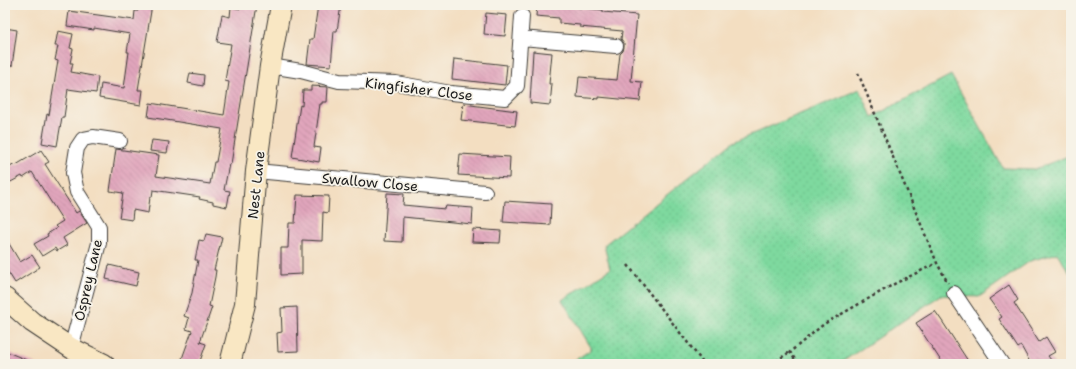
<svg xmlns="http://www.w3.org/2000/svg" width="1076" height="369" font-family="'Shantell Sans',sans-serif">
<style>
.garden{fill:url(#garden-dots);stroke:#4d7a5e}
.building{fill:url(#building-back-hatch)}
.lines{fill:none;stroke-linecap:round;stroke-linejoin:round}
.street-casing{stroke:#3c3935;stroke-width:16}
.secondary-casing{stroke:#3c3935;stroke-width:22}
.path{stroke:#3c3935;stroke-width:2.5;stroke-dasharray:3 3;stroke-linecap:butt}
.street{stroke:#fff;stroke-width:14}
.secondary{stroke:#f9e7c3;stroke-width:20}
.labels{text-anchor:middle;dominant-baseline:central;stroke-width:3.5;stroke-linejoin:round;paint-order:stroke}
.street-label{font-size:14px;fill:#1c1c1c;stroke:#f7f3e8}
</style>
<defs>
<pattern id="garden-dots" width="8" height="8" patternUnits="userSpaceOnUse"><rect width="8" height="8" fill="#7ed99f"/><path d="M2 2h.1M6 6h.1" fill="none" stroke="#6cba88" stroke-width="1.8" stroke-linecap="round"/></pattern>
<pattern id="building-back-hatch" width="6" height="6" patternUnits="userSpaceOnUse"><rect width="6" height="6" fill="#e1a5bc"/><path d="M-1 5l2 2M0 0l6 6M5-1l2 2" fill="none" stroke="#c08da1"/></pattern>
</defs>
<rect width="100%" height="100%" fill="#f7f3e8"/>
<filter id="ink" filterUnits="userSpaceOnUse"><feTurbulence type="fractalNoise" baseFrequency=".025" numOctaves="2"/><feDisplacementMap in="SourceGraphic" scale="8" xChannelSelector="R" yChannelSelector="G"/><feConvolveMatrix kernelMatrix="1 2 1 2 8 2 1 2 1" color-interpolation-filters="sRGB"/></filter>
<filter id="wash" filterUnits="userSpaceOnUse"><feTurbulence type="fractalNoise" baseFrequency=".012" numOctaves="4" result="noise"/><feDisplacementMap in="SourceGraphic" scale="16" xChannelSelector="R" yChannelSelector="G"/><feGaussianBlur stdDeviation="0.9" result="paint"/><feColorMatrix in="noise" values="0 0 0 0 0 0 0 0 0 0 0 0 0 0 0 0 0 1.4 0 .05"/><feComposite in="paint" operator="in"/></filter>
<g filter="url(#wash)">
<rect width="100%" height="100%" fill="#f3dec1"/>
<path class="garden" d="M 951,75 L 1003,168 L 1035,169 L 1071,155 L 1071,275 L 1057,253 L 1030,261 L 979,297 L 941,295 L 839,364 L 569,364 L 592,349 L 562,300 L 610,269 L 604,245 L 733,142 L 860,89 L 872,117 Z"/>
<g id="blocks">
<path class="building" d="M 139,5 L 152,5 L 138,90 L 143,90 L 141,105 L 99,98 L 101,84 L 124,88 L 129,52 L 127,52 L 130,34 L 94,28 L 94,30 L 67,26 L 69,11 L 134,20 L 135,11 L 138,11 Z
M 241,5 L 257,5 L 231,164 L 229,164 L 224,190 L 230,191 L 227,207 L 213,204 L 213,202 L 199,199 L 200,197 L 153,190 L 152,197 L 150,197 L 148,213 L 133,210 L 132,220 L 119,218 L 123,193 L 110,191 L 116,149 L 159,155 L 156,176 L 210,184 L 214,162 L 216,162 L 222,129 L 148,117 L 150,103 L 224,115 L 229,82 L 225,81 L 231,44 L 217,42 L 222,15 L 230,17 L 231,7 L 241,9 Z
M 318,5 L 341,5 L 337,31 L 334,31 L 331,66 L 307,64 L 310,39 L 313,39 Z
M 537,5 L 571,5 L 571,7 L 603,10 L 603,12 L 637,15 L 631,81 L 642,82 L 640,101 L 599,97 L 599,99 L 577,97 L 579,77 L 617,80 L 620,54 L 623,51 L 624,47 L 624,43 L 621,39 L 622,31 L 580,27 L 580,25 L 559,23 L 559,18 L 536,16 Z
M 486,13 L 507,15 L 505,36 L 484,34 Z
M 5,28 L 17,30 L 12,66 L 5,65 Z
M 58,31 L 73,34 L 70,48 L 73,49 L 70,63 L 73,63 L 71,72 L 98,77 L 96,93 L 68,89 L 64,117 L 62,117 L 57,146 L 42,143 L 47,114 L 49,115 L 58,61 L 55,60 L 58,46 L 55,46 Z
M 533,51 L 552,53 L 549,84 L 552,84 L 550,105 L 530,103 Z
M 454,59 L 507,65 L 505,85 L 452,79 Z
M 190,73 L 204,75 L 203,86 L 188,83 Z
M 311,86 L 328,87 L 327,102 L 322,102 L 322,104 L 320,104 L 314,147 L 321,148 L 319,162 L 292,157 L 300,105 L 302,106 L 303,90 L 311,90 Z
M 463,104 L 517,111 L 515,126 L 461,120 Z
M 152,140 L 169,142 L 167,153 L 150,151 Z
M 41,150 L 49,162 L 45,164 L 76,213 L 79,211 L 87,223 L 63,238 L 67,245 L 57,251 L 55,248 L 42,256 L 34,244 L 48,236 L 47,234 L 57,228 L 55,226 L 63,221 L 32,172 L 23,178 L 22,176 L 5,185 L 5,170 L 15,164 L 16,165 Z
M 460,154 L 510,157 L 509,178 L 458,175 Z
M 387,193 L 404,194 L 403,205 L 445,209 L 446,206 L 473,208 L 472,224 L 403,217 L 402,242 L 384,241 Z
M 297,195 L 329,196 L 328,213 L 323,212 L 322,241 L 302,240 L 302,274 L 281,275 L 281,248 L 288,248 L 289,223 L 295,223 Z
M 505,201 L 551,204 L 550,225 L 503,222 Z
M 473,229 L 501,231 L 500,243 L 472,242 Z
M 206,234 L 222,237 L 214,270 L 216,270 L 215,277 L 209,306 L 212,307 L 200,342 L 206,344 L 199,364 L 180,364 L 192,331 L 186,329 L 189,318 L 184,316 L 192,293 L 198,260 L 195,260 L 199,240 L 204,241 Z
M 5,237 L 20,262 L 32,255 L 40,267 L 15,283 L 5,267 Z
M 109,265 L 139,272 L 136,286 L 106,279 Z
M 1009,285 L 1018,300 L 1014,303 L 1039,342 L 1046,337 L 1055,352 L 1048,356 L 1054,364 L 1031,364 L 1021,346 L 1018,348 L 999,319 L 1002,317 L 989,299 Z
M 297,307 L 298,351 L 278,352 L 277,333 L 282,332 L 281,308 Z
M 935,311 L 942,321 L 970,364 L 943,364 L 916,323 Z
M 5,351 L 36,364 L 5,364 Z"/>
</g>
</g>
<g filter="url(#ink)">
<use href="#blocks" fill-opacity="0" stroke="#3c3935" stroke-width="1"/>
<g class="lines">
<g class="street-casing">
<path id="street" d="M 521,38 L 616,46
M 270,66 L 301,71 L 339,81 L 396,83 L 451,93 L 505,98 L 517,86 L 522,16
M 256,171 L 485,192
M 954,293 L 1002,364
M 71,348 L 99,243 L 99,227 L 77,192 L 73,173 L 77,148 L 83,139 L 93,137 L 120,141"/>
</g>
<g class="secondary-casing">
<path id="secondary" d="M 5,298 L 32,322 L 71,348 L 104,364
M 230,364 L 245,304 L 256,171 L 270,66 L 281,5"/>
</g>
<path class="path" d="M 858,73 L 937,263 L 948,283
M 628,265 L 701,360 L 703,364
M 771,364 L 790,352
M 798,364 L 790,352 L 824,324 L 896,283 L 937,263"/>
<use href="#street" class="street"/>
<use href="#secondary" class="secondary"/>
</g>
</g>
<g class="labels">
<g class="street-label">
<text transform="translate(419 89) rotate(7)">Kingfisher Close</text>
<text transform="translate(370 182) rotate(5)">Swallow Close</text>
<text transform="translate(256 185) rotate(-84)">Nest Lane</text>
<text transform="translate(88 280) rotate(-77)">Osprey Lane</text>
</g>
</g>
<rect width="1076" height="369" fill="none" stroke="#f7f3e8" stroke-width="20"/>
</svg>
